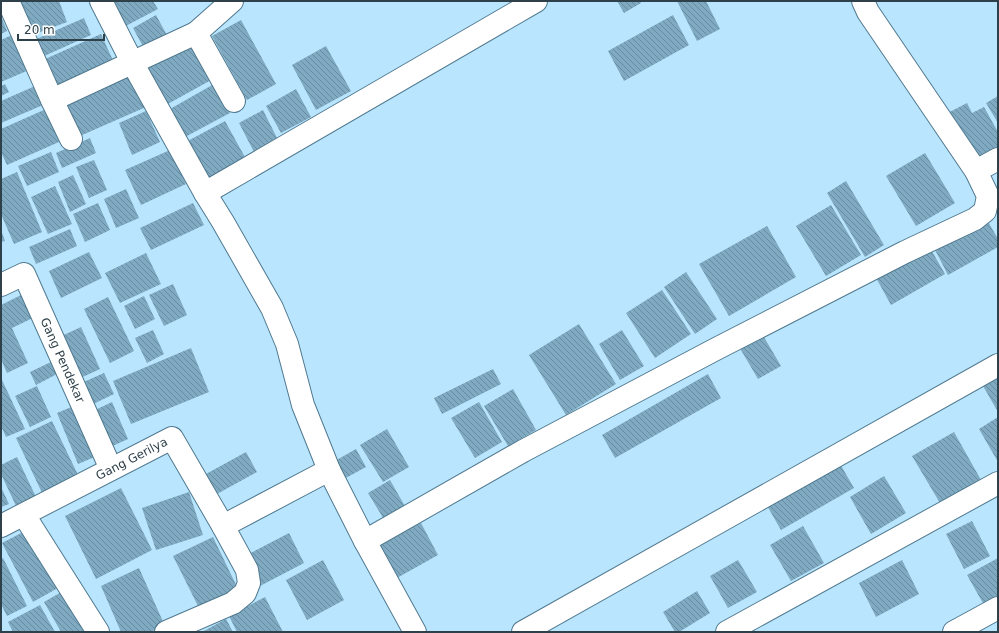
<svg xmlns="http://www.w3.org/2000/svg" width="999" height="633" font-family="'DejaVu Sans',sans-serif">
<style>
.building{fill:url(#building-back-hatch)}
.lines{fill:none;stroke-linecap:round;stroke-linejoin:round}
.minor-casing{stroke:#50798f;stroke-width:24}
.minor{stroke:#fff;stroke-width:22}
.labels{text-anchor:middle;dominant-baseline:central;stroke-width:3.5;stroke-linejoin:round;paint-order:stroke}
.street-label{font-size:12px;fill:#2e4049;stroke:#fff}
</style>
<defs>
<pattern id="building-back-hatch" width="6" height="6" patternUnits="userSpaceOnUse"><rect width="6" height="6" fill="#7faac1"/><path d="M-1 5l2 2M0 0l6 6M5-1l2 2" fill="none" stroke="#688c9f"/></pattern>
</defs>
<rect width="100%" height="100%" fill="#b9e6fe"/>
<path class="building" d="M 16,1 L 59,1 L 67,22 L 30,36 Z
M 115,1 L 153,1 L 158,9 L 122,28 L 109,4 Z
M 617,1 L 640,1 L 641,3 L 624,13 Z
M 677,1 L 706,1 L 720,29 L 697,41 Z
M 156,15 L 169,39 L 146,52 L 133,28 Z
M 673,15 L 689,45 L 624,81 L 608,51 Z
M 1,16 L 7,31 L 1,34 Z
M 84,18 L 91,35 L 42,57 L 34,40 Z
M 241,20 L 276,84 L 247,100 L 212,36 Z
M 14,34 L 29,70 L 1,82 L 1,40 Z
M 101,34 L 116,67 L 58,93 L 43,60 Z
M 191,40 L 213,79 L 166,105 L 144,66 Z
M 326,46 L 351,91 L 316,110 L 292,65 Z
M 132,72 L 146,107 L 80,136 L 65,101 Z
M 5,84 L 9,92 L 1,96 L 1,86 Z
M 214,84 L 230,113 L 185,137 L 170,109 Z
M 35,86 L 43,105 L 1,123 L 1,101 Z
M 296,89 L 311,117 L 281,133 L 266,106 Z
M 998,96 L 998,123 L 986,103 Z
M 967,103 L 972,113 L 984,107 L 998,132 L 998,153 L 974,167 L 944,115 Z
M 46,109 L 59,142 L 7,165 L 1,152 L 1,129 Z
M 263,110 L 278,140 L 254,152 L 239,123 Z
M 146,111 L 160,142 L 132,155 L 119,123 Z
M 225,121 L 246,159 L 205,182 L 184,143 Z
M 90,138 L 96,153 L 62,168 L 56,153 Z
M 170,150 L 186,184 L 141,205 L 125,170 Z
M 51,152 L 59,172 L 27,186 L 18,166 Z
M 925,153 L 955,203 L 916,226 L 886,176 Z
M 94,160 L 107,190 L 89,198 L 76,167 Z
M 17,172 L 42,232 L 14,244 L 1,214 L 1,179 Z
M 73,175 L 86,204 L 70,212 L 58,182 Z
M 846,181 L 884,245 L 865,257 L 827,193 Z
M 55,186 L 72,224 L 48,234 L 31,197 Z
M 126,189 L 139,218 L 116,228 L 104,199 Z
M 98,203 L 110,230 L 85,242 L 73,214 Z
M 193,203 L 204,225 L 151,250 L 140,228 Z
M 831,205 L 861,255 L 826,276 L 796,226 Z
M 986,218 L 998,239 L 998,247 L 948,275 L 934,248 Z
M 767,226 L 796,277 L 729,316 L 699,264 Z
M 70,229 L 77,246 L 36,264 L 29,247 Z
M 1,230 L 5,241 L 1,242 Z
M 929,246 L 945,274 L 891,305 L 875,276 Z
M 89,252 L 102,278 L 61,298 L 49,271 Z
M 146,253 L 161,284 L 120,303 L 105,273 Z
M 686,272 L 717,319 L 695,334 L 664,287 Z
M 173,284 L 187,315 L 164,326 L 149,295 Z
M 662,290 L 691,334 L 655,358 L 626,313 Z
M 29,291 L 41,314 L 12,328 L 28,363 L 7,373 L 1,359 L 1,305 Z
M 144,296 L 155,319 L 135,329 L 124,306 Z
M 108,297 L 134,351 L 110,363 L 84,309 Z
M 579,324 L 616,384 L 566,415 L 529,355 Z
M 81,327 L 100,369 L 74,381 L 55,339 Z
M 153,330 L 164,354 L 147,363 L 135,338 Z
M 622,330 L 644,366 L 620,380 L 599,344 Z
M 761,332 L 781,366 L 758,379 L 738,345 Z
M 191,348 L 209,392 L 131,424 L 113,381 Z
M 53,361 L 59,373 L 36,385 L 30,372 Z
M 493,369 L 501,384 L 442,414 L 434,398 Z
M 104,373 L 114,394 L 87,407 L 77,385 Z
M 708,374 L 721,398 L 615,458 L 602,435 Z
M 998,378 L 998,412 L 983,386 Z
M 1,380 L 2,380 L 25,429 L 6,437 L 1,426 Z
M 37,386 L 51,417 L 30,427 L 15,396 Z
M 513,389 L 536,430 L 508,446 L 484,406 Z
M 112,402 L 128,439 L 108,448 L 91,412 Z
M 479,402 L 502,442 L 475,458 L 451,418 Z
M 76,405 L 97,456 L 78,464 L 57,413 Z
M 998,417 L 998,462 L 979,429 Z
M 52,421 L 80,479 L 44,497 L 16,438 Z
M 387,429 L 409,467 L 383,482 L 360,445 Z
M 954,432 L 981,480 L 940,503 L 912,456 Z
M 356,449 L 366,467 L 342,480 L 333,462 Z
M 246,452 L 257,472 L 217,494 L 206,474 Z
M 17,457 L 37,499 L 17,508 L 1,474 L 1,465 Z
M 839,462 L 854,488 L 781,530 L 766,504 Z
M 884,476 L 906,513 L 871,534 L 850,497 Z
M 390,480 L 406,508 L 385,521 L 368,493 Z
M 1,487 L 9,504 L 1,507 Z
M 121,488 L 152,550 L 96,579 L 65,516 Z
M 189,492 L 203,535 L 156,550 L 142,508 Z
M 972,521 L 990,556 L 964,569 L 946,534 Z
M 421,523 L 438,555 L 397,578 L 379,545 Z
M 803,526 L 824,563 L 791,581 L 770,545 Z
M 27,530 L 58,588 L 33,602 L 2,543 Z
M 289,533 L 304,563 L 260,586 L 245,556 Z
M 213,537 L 239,591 L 200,610 L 173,556 Z
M 3,558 L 27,606 L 7,616 L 1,604 L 1,559 Z
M 998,558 L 998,597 L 984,605 L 967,575 Z
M 323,560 L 344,600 L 307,620 L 286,580 Z
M 738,560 L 757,592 L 728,608 L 710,576 Z
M 902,560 L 919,594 L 876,617 L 859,583 Z
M 139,568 L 165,626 L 150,632 L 121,632 L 101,586 Z
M 63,591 L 86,632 L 61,632 L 44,602 Z
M 697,591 L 710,613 L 679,632 L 675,632 L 663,612 Z
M 265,597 L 283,632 L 237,632 L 229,616 Z
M 40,605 L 55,632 L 13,632 L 8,622 Z
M 226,619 L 233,632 L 202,632 Z"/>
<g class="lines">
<g class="minor-casing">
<g id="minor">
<path d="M 8,1 L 52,100 L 71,139"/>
<path d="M 101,1 L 133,64 L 205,193 L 223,222 L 272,308 L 287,344 L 303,405 L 329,470 L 365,541 L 415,632"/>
<path d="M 196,33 L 232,1"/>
<path d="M 52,100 L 196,33 L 234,101"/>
<path d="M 976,171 L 998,159"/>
<path d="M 205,193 L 536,1"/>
<path id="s1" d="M 1,285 L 24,274 L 111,469"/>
<path d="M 24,515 L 98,632"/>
<path id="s2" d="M 1,526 L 172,438 L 223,526 L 247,570 L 249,583 L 245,593 L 233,603 L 166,632"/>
<path d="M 223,526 L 329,470"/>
<path d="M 365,541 L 523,451 L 716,349 L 905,252 L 975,219 L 985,211 L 988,196 L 976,171 L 868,12 L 863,1"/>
<path d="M 523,632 L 998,365"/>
<path d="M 727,632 L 998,483"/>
<path d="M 954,632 L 998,608"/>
</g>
</g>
<use href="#minor" class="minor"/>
</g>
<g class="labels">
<g class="street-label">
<text stroke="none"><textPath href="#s1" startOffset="120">Gang Pendekar</textPath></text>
<text stroke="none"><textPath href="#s2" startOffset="147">Gang Gerilya</textPath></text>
</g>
</g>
<rect width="999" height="633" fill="none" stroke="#2e4049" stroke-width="4"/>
<path d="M18 34v6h86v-6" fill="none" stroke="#2e4049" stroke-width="2"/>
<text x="24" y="34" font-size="12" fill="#2e4049" stroke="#ffffff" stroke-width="3" paint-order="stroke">20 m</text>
</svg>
